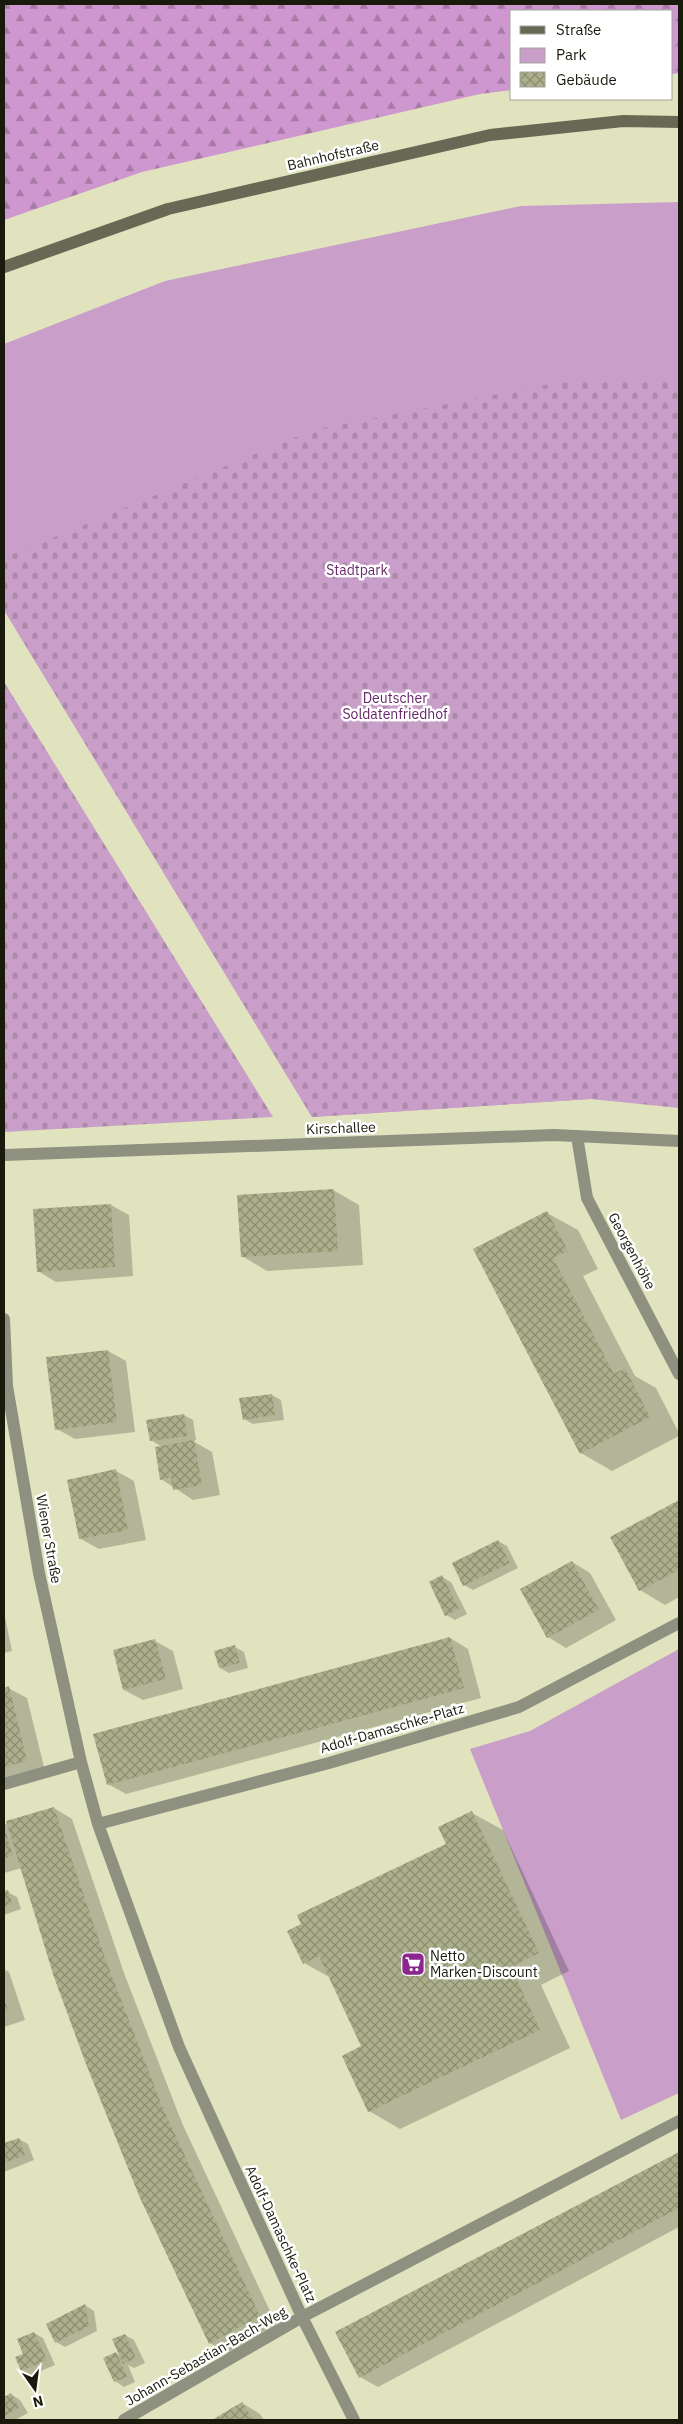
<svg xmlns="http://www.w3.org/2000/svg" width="683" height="2424" font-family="'IBM Plex Sans',sans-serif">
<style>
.green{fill:#c99fc9}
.forest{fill:url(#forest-firs)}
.cemetery{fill:url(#cemetery-stones)}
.shadow{fill:#0003}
.building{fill:url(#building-cross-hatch)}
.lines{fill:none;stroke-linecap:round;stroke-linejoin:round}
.street{stroke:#8e9080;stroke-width:12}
.secondary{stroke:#686954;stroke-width:12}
.labels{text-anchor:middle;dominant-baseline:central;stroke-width:5;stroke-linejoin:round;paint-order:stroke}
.street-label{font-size:14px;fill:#191a0c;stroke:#fff}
.park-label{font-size:14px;fill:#68266a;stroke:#fff}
.poi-label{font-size:14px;fill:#191a0c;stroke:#fff;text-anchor:start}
</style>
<defs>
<pattern id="forest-firs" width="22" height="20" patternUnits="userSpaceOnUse" patternTransform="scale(1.25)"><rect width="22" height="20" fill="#cf97cf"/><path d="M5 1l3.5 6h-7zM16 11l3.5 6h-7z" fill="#a77aa6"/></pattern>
<pattern id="cemetery-stones" width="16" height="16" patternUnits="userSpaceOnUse" patternTransform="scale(1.25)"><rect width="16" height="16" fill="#c99fc9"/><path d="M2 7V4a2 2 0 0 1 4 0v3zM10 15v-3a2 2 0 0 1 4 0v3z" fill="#ac88ab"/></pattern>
<pattern id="building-cross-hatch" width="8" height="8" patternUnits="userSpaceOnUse" patternTransform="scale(1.25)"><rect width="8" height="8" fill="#acaf8b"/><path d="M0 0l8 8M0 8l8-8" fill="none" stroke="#8b8e70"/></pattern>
</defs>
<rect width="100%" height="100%" fill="#e0e3be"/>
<path class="green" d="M 679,202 L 679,1105 L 591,1099 L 312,1117 L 4,610 L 4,344 L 165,281 L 521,206 Z
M 679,1649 L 679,2093 L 621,2120 L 470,1749 L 530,1731 Z"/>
<path class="forest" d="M 4,4 L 679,4 L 679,73 L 672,74 L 672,11 L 512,11 L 512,90 L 480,94 L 142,172 L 4,220 Z"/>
<path class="cemetery" d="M 655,379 L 679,381 L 679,1108 L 591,1099 L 312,1117 L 4,610 L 4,558 L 313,430 L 555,383 Z
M 4,682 L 273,1117 L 4,1132 Z"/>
<path class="shadow" d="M 333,1190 L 359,1205 L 363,1265 L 267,1271 L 242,1256 Z
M 111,1205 L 129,1215 L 133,1276 L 56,1282 L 38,1271 Z
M 547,1213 L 578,1230 L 598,1269 L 583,1276 L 635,1376 L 656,1388 L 679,1433 L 679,1436 L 612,1471 L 581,1453 L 475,1250 Z
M 108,1351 L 126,1361 L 135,1432 L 75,1439 L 57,1429 Z
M 272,1395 L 281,1400 L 284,1420 L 253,1424 L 244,1419 Z
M 184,1415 L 193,1420 L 196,1440 L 193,1441 L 212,1452 L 220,1495 L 193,1500 L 161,1479 L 162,1447 L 151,1440 Z
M 116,1471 L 134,1481 L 146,1540 L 99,1549 L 81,1539 Z
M 679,1502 L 679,1597 L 665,1605 L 640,1590 L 612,1537 Z
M 498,1541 L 507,1546 L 518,1568 L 473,1590 L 464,1585 Z
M 572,1562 L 590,1573 L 616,1620 L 566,1648 L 548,1637 Z
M 442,1577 L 451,1582 L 467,1614 L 455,1620 L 446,1615 Z
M 4,1612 L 12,1651 L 4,1653 Z
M 450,1638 L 468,1649 L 481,1698 L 126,1794 L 108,1784 Z
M 155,1641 L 173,1651 L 183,1689 L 143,1700 L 124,1690 L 114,1651 Z
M 235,1647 L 244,1652 L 248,1668 L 229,1673 L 220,1668 Z
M 8,1688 L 27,1698 L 45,1771 L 4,1782 L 4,1689 Z
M 54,1808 L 72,1819 L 124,1973 L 182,2123 L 277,2326 L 228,2354 L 210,2343 L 22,1868 L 4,1873 L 4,1823 L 9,1826 Z
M 472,1813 L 503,1830 L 569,1971 L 541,1985 L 570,2048 L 400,2129 L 369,2111 L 363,2047 L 331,1978 L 304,1963 L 448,1844 Z
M 7,1892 L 17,1897 L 21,1909 L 4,1915 L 4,1893 Z
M 4,1969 L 9,1972 L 25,2020 L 4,2027 Z
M 19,2139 L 28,2144 L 34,2160 L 4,2172 L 4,2145 Z
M 679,2153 L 679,2227 L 378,2387 L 360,2377 L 553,2221 Z
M 85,2305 L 94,2311 L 97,2331 L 65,2347 L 56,2342 Z
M 34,2333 L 43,2338 L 55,2365 L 31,2375 L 22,2370 Z
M 125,2335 L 134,2340 L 145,2363 L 134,2368 L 128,2365 L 135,2382 L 124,2387 L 115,2381 L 116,2353 L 122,2357 Z
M 11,2394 L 20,2400 L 28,2413 L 15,2420 L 4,2420 L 4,2398 Z
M 242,2403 L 260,2414 L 264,2420 L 214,2420 Z"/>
<path class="building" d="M 334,1189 L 338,1251 L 241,1257 L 237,1195 Z
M 111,1204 L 115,1267 L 37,1272 L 33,1209 Z
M 547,1211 L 568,1251 L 553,1258 L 614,1374 L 625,1368 L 650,1417 L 580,1454 L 473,1249 Z
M 108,1350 L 117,1422 L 55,1430 L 46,1357 Z
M 272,1394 L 275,1415 L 243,1420 L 239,1398 Z
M 184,1414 L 187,1436 L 150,1441 L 146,1420 Z
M 194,1440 L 202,1485 L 173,1490 L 171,1477 L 160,1480 L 155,1447 Z
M 116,1469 L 128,1530 L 79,1539 L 67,1480 Z
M 679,1500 L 679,1570 L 639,1591 L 610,1537 Z
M 498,1540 L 510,1563 L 463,1586 L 452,1563 Z
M 572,1561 L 599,1610 L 547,1638 L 520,1589 Z
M 442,1575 L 459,1609 L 445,1616 L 429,1582 Z
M 450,1637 L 464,1688 L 107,1785 L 93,1734 Z
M 155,1639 L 166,1679 L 123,1690 L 113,1650 Z
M 235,1645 L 240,1663 L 219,1668 L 214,1651 Z
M 9,1686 L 27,1761 L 4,1767 L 4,1688 Z
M 54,1807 L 106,1961 L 164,2111 L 260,2316 L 209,2344 L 140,2198 L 86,2064 L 54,1977 L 6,1821 Z
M 472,1811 L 539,1953 L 511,1967 L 540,2030 L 368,2112 L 342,2056 L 361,2046 L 319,1956 L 303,1964 L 287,1931 L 301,1924 L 297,1915 L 446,1844 L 438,1827 Z
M 4,1826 L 13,1856 L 4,1858 Z
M 8,1890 L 12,1904 L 4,1907 L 4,1891 Z
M 4,1999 L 8,2010 L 4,2011 Z
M 19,2138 L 25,2155 L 4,2163 L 4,2143 Z
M 679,2152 L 679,2208 L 359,2378 L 335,2332 Z
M 85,2304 L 89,2326 L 55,2343 L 46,2324 Z
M 34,2332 L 47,2360 L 21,2371 L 15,2357 L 23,2354 L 17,2339 Z
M 125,2334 L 136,2358 L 123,2364 L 112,2339 Z
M 116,2352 L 127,2377 L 114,2382 L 103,2358 Z
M 11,2393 L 19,2408 L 4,2416 L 4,2397 Z
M 242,2402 L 253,2420 L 212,2420 Z"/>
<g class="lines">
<path class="street" d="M 577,1136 L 587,1198 L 679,1374
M 4,1155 L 554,1135 L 679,1141
M 4,1319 L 7,1386 L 39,1573 L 81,1762 L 98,1824 L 179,2047 L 302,2317 L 354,2420
M 4,1784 L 81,1762
M 98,1824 L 329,1763 L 519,1707 L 679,1623
M 124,2420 L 302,2317 L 679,2121"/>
<path class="secondary" d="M 4,267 L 168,209 L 490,135 L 623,121 L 679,122"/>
</g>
<defs>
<g id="supermarket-square" transform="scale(1.25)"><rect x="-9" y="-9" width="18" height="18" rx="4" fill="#8a268e" stroke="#fff"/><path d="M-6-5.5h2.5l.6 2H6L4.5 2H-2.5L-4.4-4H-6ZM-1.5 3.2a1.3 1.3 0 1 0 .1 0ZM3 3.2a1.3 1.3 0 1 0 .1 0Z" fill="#fff"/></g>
</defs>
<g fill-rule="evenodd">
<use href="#supermarket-square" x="413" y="1964"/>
</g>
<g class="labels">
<g class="street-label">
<text transform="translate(333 155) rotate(-13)">Bahnhofstraße</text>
<text transform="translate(341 1128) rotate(-2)">Kirschallee</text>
<text transform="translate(632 1251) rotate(62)">Georgenhöhe</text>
<text transform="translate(49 1539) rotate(80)">Wiener Straße</text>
<text transform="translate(392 1728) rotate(-16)">Adolf-Damaschke-Platz</text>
<text transform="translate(281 2234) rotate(65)">Adolf-Damaschke-Platz</text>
<text transform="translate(206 2356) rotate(-30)">Johann-Sebastian-Bach-Weg</text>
</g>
<g class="park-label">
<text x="357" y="570">Stadtpark</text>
<text x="395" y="698">Deutscher<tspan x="395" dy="16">Soldatenfriedhof</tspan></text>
</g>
<g class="poi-label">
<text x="430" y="1956">Netto<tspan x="430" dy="16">Marken-Discount</tspan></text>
</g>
</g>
<rect width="683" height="2424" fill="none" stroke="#191a0c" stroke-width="10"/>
<rect x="510" y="10" width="162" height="90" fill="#ffffff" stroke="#a3a39e"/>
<rect x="520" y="26" width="25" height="8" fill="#686954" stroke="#a3a39e"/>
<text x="556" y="35" font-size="15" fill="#191a0c">Straße</text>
<rect x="520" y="48" width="25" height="15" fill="#c99fc9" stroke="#a3a39e"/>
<text x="556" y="60" font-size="15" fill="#191a0c">Park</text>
<rect x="520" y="72" width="25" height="15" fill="url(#building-cross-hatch)" stroke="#a3a39e"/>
<text x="556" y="85" font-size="15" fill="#191a0c">Gebäude</text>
<g transform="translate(35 2389) rotate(166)" stroke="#ffffff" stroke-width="4" paint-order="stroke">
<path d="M0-4L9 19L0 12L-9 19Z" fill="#191a0c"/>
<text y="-8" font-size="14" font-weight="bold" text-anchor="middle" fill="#191a0c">N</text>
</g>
</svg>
